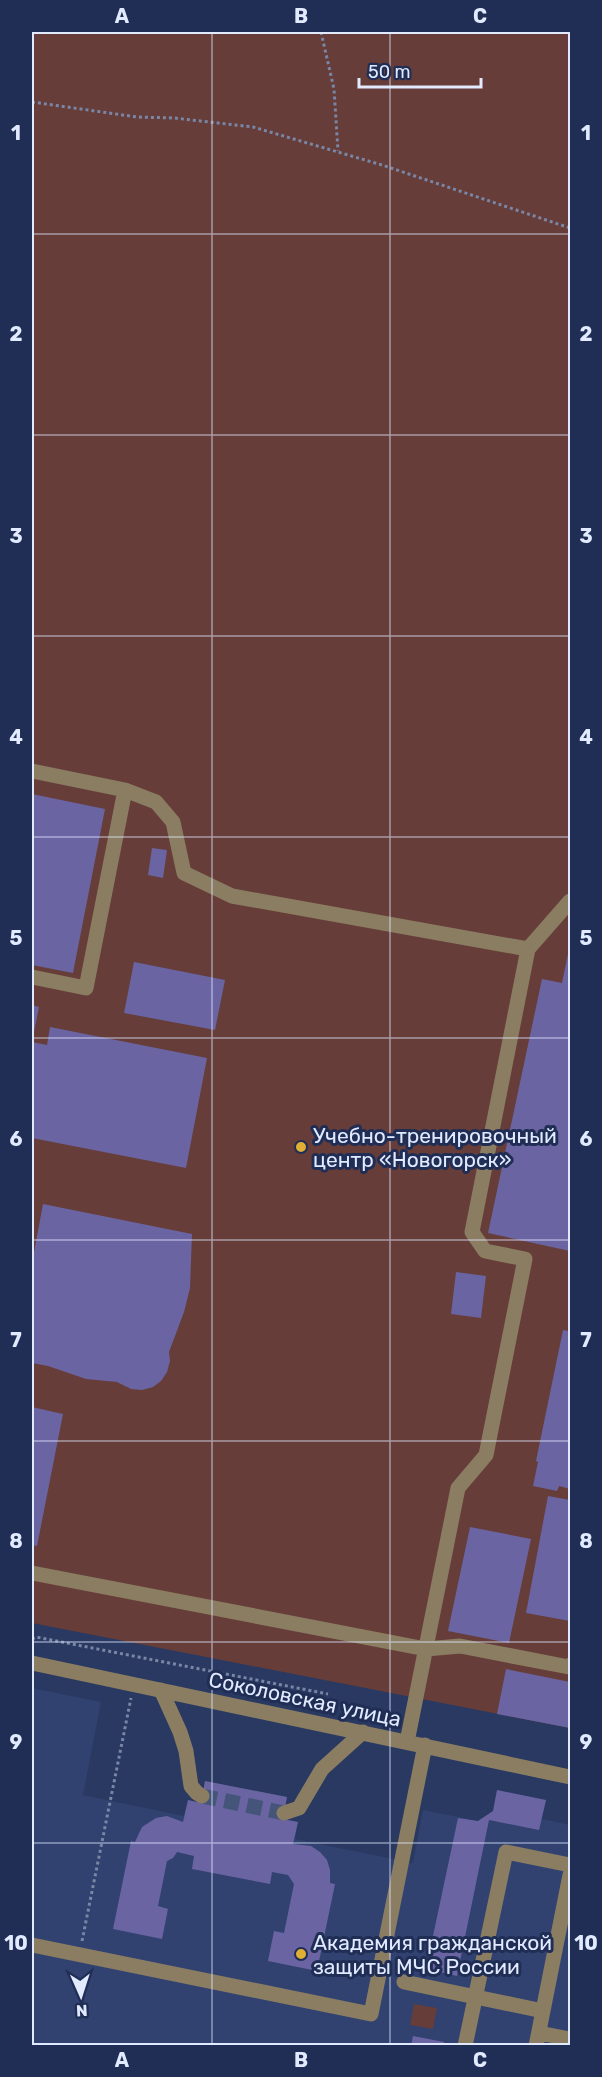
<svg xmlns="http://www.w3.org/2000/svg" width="602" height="2077" font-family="Rubik,sans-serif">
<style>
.built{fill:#314271}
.green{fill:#663d39}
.building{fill:#6a64a3}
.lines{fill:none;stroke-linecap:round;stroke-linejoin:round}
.minor-tunnel{stroke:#455479;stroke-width:15;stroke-dasharray:15 8;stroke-linecap:butt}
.path{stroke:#7986a5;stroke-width:3;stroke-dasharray:3 3;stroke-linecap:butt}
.minor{stroke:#8a7d61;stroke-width:15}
.grid{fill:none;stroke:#e1eaff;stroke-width:1.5;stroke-opacity:0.55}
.poi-dot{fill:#dfb034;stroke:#202e55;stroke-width:2}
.labels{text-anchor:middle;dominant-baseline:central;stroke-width:6;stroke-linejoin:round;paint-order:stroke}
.poi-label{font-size:21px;fill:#e1eaff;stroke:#202e55;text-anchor:start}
.street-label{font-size:21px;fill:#e1eaff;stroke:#202e55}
.neatline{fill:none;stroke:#e1eaff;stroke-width:2}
.grid-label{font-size:20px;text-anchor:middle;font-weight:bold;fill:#e1eaff}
</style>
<rect width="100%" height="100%" fill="#293961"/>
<path class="built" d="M 32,1688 L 101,1702 L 83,1795 L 184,1816 L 188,1800 L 201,1803 L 205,1781 L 287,1797 L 283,1819 L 298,1822 L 295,1839 L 413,1863 L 423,1810 L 478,1821 L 493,1811 L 497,1790 L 546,1800 L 542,1819 L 570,1825 L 570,2045 L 32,2045 Z"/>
<path class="green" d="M 32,32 L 570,32 L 570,1728 L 32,1623 Z
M 414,2004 L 437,2008 L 433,2029 L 410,2025 Z"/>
<path class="building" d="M 32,794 L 105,809 L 73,973 L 32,965 Z
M 152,848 L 167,850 L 163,878 L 148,875 Z
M 569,949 L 570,949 L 570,1251 L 488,1233 L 542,979 L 562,983 Z
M 134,962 L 225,980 L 215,1030 L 124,1013 Z
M 32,1005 L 39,1007 L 33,1037 L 32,1037 Z
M 50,1027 L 207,1058 L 186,1168 L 32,1138 L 32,1042 L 47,1045 Z
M 43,1204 L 192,1234 L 190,1288 L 184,1312 L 169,1352 L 170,1361 L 167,1372 L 161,1381 L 153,1387 L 142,1390 L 131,1389 L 117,1382 L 86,1379 L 48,1366 L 32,1363 L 32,1263 Z
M 456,1272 L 486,1276 L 481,1318 L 451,1314 Z
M 569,1326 L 570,1489 L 559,1486 L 557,1491 L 533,1486 L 538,1462 L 536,1461 L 563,1330 L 568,1331 Z
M 32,1407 L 63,1414 L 37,1546 L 32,1545 Z
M 548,1496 L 570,1500 L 570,1621 L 526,1613 Z
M 470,1527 L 531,1539 L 509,1643 L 448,1631 Z
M 506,1669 L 570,1682 L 570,1728 L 497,1714 Z
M 205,1781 L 287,1797 L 283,1819 L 298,1822 L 293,1844 L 311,1846 L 320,1852 L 327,1860 L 330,1870 L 330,1883 L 335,1884 L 317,1971 L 268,1961 L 274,1931 L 284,1933 L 294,1884 L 288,1875 L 272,1872 L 270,1884 L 192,1869 L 194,1856 L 177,1852 L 173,1858 L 167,1861 L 158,1906 L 168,1909 L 162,1939 L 113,1929 L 131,1841 L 135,1842 L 142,1827 L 156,1818 L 167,1816 L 183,1822 L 188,1800 L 201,1803 Z
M 497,1790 L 546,1800 L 539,1830 L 489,1820 L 457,1976 L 426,1969 L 458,1818 L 478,1821 L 493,1811 Z
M 413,2036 L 444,2042 L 444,2046 L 411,2046 Z"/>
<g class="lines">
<path class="minor-tunnel" d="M 202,1796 L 284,1813"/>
<path class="path" d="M 321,32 L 334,89 L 338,151
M 32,102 L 137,117 L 174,118 L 253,127 L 382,165 L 570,228
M 32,1639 L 36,1637 L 328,1694
M 82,1941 L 131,1698"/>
<path class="minor" d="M 32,771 L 125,790 L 86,988 L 32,977
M 125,790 L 156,802 L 173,822 L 184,873 L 232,896 L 528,949
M 32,1573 L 426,1649 L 460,1646 L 569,1667 L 570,1665
M 32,1663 L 570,1777
M 161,1690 L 180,1732 L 186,1751 L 191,1786 L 197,1793 L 202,1796
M 407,1742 L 458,1488 L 486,1455 L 525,1259 L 485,1251 L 472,1232 L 528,949 L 570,901
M 284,1813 L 299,1808 L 322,1769 L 363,1732
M 32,1945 L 371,2014 L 425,1745
M 404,1982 L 543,2011
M 539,2033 L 570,2039
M 465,2046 L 506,1852 L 570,1865
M 536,2046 L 570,1875"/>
</g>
<path class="grid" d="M 212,32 L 212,2046M 390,32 L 390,2046M 32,234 L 570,234M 32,435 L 570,435M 32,636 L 570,636M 32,837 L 570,837M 32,1038 L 570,1038M 32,1240 L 570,1240M 32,1441 L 570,1441M 32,1642 L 570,1642M 32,1843 L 570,1843"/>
<g class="poi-dot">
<circle cx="301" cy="1147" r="6"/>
<circle cx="301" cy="1954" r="6"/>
</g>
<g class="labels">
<g class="poi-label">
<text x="313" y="1135">Учебно-тренировочный<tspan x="313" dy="24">центр «Новогорск»</tspan></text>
<text x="313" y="1942">Академия гражданской<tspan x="313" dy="24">защиты МЧС России</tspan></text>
</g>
<g class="street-label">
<text transform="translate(305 1699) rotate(12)">Соколовская улица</text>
</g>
</g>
<rect width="602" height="2077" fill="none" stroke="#202e55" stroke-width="66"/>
<g transform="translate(81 1996) rotate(177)" stroke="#202e55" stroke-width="4.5" paint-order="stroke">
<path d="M0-4.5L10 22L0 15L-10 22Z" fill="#e1eaff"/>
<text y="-9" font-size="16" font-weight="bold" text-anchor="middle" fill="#e1eaff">N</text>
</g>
<path d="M359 78v9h122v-9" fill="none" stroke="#e1eaff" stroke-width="3"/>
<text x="368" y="78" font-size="18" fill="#e1eaff" stroke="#202e55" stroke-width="4.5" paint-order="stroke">50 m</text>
<rect x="33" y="33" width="536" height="2011" class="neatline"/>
<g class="grid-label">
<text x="122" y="23">A</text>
<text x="301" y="23">B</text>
<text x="480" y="23">C</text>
<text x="16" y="140">1</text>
<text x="586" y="140">1</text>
<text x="16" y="341">2</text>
<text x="586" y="341">2</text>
<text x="16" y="543">3</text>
<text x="586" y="543">3</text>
<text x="16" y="744">4</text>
<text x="586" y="744">4</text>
<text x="16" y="945">5</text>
<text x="586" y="945">5</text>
<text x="16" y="1146">6</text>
<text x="586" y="1146">6</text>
<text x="16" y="1347">7</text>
<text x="586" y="1347">7</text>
<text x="16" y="1548">8</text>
<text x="586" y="1548">8</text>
<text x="16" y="1749">9</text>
<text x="586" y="1749">9</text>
<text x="16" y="1950">10</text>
<text x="586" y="1950">10</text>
<text x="122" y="2067">A</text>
<text x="301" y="2067">B</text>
<text x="480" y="2067">C</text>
</g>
</svg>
